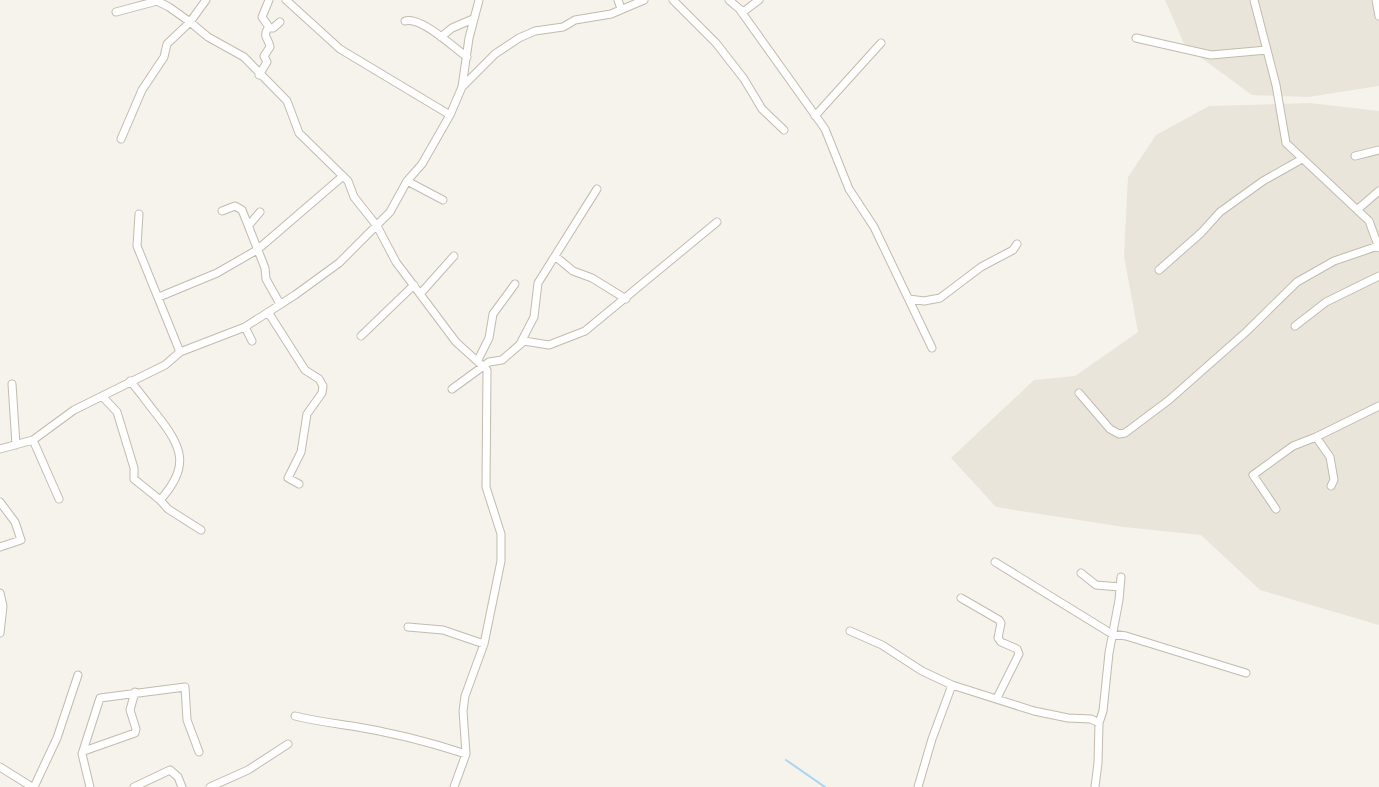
<svg xmlns="http://www.w3.org/2000/svg" width="1379" height="787" font-family="'Exo 2',sans-serif">
<style>
.residential{fill:#eae5da}
.lines{fill:none;stroke-linecap:round;stroke-linejoin:round}
.stream{stroke:#a9d4f2;stroke-width:2}
.minor-casing{stroke:#c2bbae;stroke-width:9}
.minor{stroke:#fff;stroke-width:7}
</style>
<rect width="100%" height="100%" fill="#f6f3ec"/>
<path class="residential" d="M 1165,0 L 1379,0 L 1379,86 L 1308,97 L 1252,95 L 1185,46 Z
M 1310,103 L 1379,111 L 1379,625 L 1260,590 L 1201,535 L 1124,527 L 996,507 L 951,458 L 1034,380 L 1075,376 L 1138,332 L 1124,256 L 1128,177 L 1156,135 L 1209,106 Z"/>
<g class="lines">
<path class="stream" d="M 786,760 L 825,787"/>
<g class="minor-casing">
<path id="minor" d="M 269,0 L 262,17 L 269,27
M 286,0 L 340,49 L 450,115
M 618,0 L 621,9
M 673,0 L 716,43 L 744,79 L 762,109 L 784,130
M 729,0 L 743,12 L 759,0
M 1254,0 L 1276,85 L 1286,143 L 1369,221 L 1379,248
M 1376,0 L 1379,16
M 740,10 L 825,129 L 849,189 L 874,227 L 932,348
M 116,12 L 157,1 L 169,7 L 190,22 L 206,0
M 405,21 C 421,16 454,48 467,57
M 441,37 L 452,28 L 473,19
M 1136,38 L 1211,55 L 1267,50
M 259,75 L 267,62 L 264,56 L 270,47 C 269,38 262,38 268,28 L 273,28 L 280,22
M 462,87 L 495,54 L 519,38 L 535,31 L 563,27 L 575,20 L 611,14 L 644,0
M 815,116 L 881,43
M 121,139 L 142,90 L 164,57 L 167,44 L 190,22 L 208,37 L 244,57 L 287,101 L 299,133 L 348,181 L 354,197 L 377,226 L 396,262 L 456,342 L 487,370 L 486,487 L 501,534 L 501,561 L 484,644 L 465,696 L 463,711 L 466,754 L 454,787
M 1355,156 L 1379,150
M 407,181 L 443,200
M 1358,209 L 1379,191
M 222,211 L 235,206 L 242,210 L 265,268 L 266,279 L 280,304
M 139,214 L 137,246 L 180,352
M 249,225 L 260,212
M 555,256 L 573,271 L 592,278 L 626,299
M 1159,270 L 1201,233 L 1220,212 L 1263,181 L 1302,159
M 421,293 L 454,256
M 159,297 L 217,273 L 257,250 L 343,176
M 909,299 L 924,301 L 940,298 L 981,267 L 1013,250 L 1017,244
M 268,312 L 305,370 L 319,379 L 323,386 L 322,393 L 307,414 L 301,452 L 288,478 L 299,484
M 1295,326 L 1326,302 L 1379,276
M 245,327 L 252,341
M 361,336 L 414,285
M 520,344 L 534,317 L 538,283 L 597,189
M 478,360 L 489,338 L 493,314 L 515,284
M 130,381 C 140,392 148,404 157,415 C 182,447 191,466 160,500 L 168,509 L 201,530
M 12,384 L 16,445
M 452,389 L 489,362 L 502,360 L 524,341 L 549,345 L 585,331 L 717,222
M 1079,393 L 1110,429 L 1119,434 L 1125,433 L 1169,400 L 1246,332 L 1297,282 L 1334,261 L 1378,246
M 102,396 L 117,412 L 134,468 L 134,479 L 160,500
M 33,440 L 59,499
M 0,449 L 33,440 L 74,410 L 165,365 L 180,352 L 245,327 L 295,295 L 339,263 L 390,212 L 407,181 L 422,164 L 450,115 L 462,87 L 469,38 L 479,0
M 1331,486 L 1334,480 L 1330,457 L 1316,437 L 1379,406
M 0,502 L 15,522 L 21,540 L 0,547
M 1276,509 L 1253,475 L 1293,446 L 1316,437
M 995,562 L 1112,634 L 1126,636 L 1246,673
M 1081,573 L 1096,585 L 1120,587
M 0,593 L 3,606 L 0,633
M 961,598 L 999,620 L 1001,623 L 998,638 L 1001,642 L 1017,649 L 1019,654 L 997,698
M 408,627 L 443,630 L 484,644
M 850,631 L 882,645 L 922,671 L 952,685 L 1034,711 L 1068,718 L 1091,719 L 1099,723
M 295,716 C 315,721 332,723 352,726 C 390,732 429,742 466,754
M 84,751 L 135,733 L 136,729 L 130,710 L 135,692
M 0,767 L 32,787
M 34,787 L 57,738 L 78,675
M 90,787 L 82,754 L 100,698 L 185,687 L 187,720 L 199,752
M 134,787 L 170,770 L 178,777 L 182,787
M 210,787 L 248,770 L 288,744
M 918,787 L 932,739 L 952,685
M 1095,787 L 1098,763 L 1099,723 L 1103,711 L 1109,653 L 1119,600 L 1121,577"/>
</g>
<use href="#minor" class="minor"/>
</g>
</svg>
